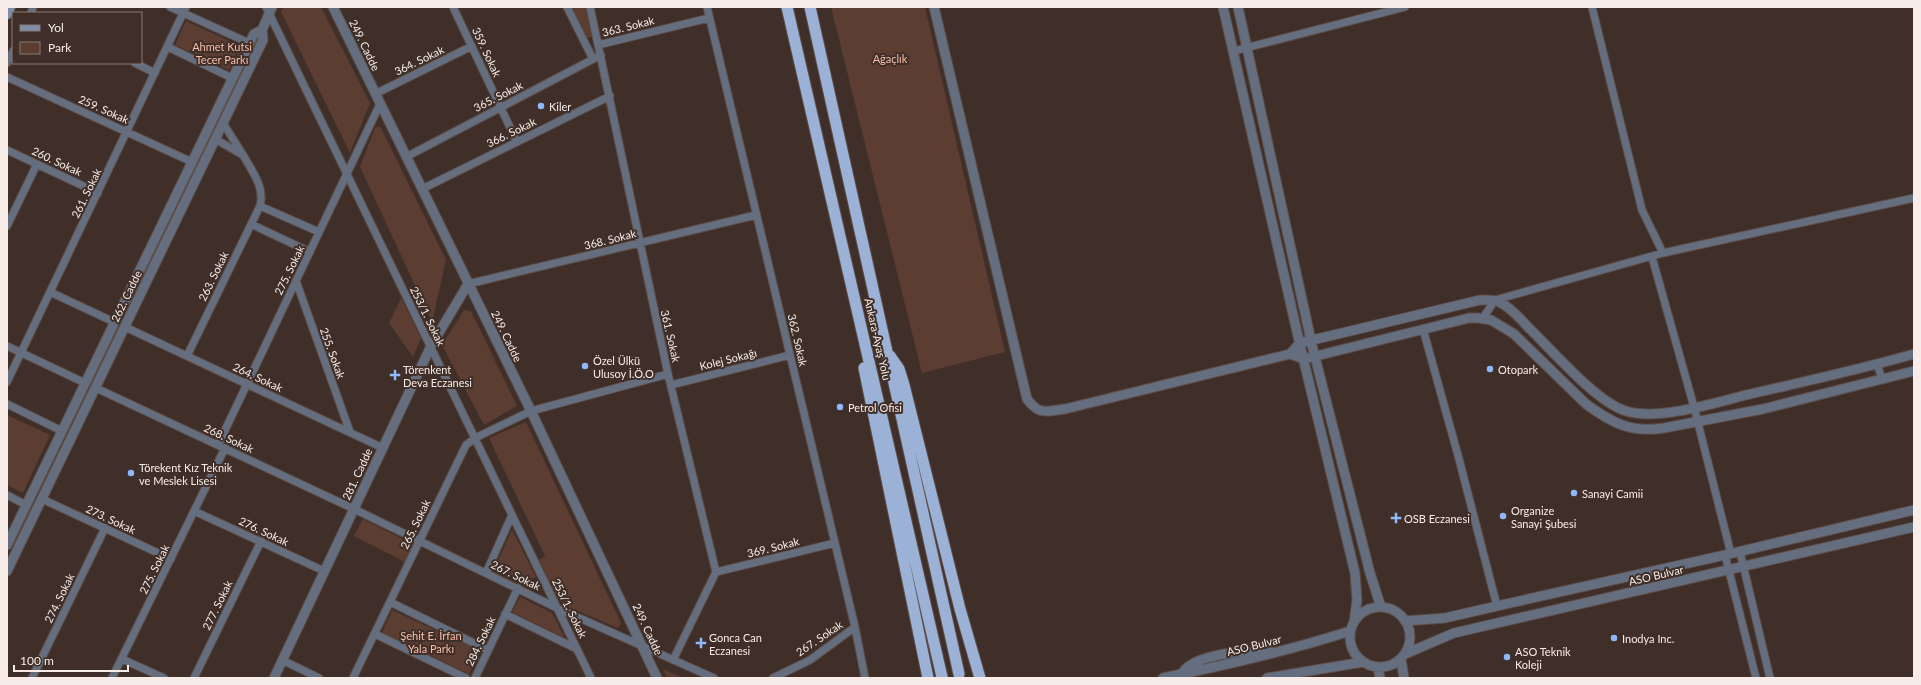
<svg xmlns="http://www.w3.org/2000/svg" width="1921" height="685" font-family="Lato,sans-serif">
<style>
.green{fill:#5b3d32}
.lines{fill:none;stroke-linecap:round;stroke-linejoin:round}
.minor-casing{stroke:#5d4d48;stroke-width:9}
.tertiary-casing{stroke:#5d4d48;stroke-width:11}
.secondary-casing{stroke:#5d4d48;stroke-width:12}
.trunk-casing{stroke:#5d4d48;stroke-width:13}
.minor{stroke:#646e7e;stroke-width:7}
.tertiary{stroke:#646e7e;stroke-width:9}
.secondary{stroke:#7e8ea8;stroke-width:10}
.trunk{stroke:#9bb2d6;stroke-width:11}
.poi-dot{fill:#8fb8fd;stroke:#402f29;stroke-width:1.5}
.labels{text-anchor:middle;dominant-baseline:central;stroke-width:4;stroke-linejoin:round;paint-order:stroke}
.street-label{font-size:11px;fill:#f7ece8;stroke:#402f29}
.park-label{font-size:11px;fill:#f9bea8;stroke:#402f29}
.poi-label{font-size:11px;fill:#f7ece8;stroke:#402f29;text-anchor:start}
</style>
<rect width="100%" height="100%" fill="#402f29"/>
<path class="green" d="M 284,7 L 321,7 L 370,103 L 350,153 L 281,12 Z
M 572,7 L 587,7 L 593,34 L 591,38 L 587,37 Z
M 831,7 L 925,7 L 1005,352 L 922,373 Z
M 186,21 L 240,46 L 229,70 L 175,45 Z
M 378,126 L 381,128 L 446,260 L 432,322 L 360,167 L 375,128 Z
M 401,298 L 421,338 L 413,357 L 389,323 Z
M 464,310 L 471,311 L 517,406 L 484,425 L 442,345 Z
M 7,415 L 50,435 L 23,493 L 7,485 Z
M 526,422 L 621,623 L 618,628 L 564,605 L 557,598 L 539,560 L 545,556 L 489,438 Z
M 363,519 L 414,545 L 405,562 L 354,536 Z
M 512,530 L 536,577 L 523,581 L 495,567 Z
M 520,597 L 552,613 L 565,638 L 512,612 Z
M 392,610 L 480,651 L 469,674 L 382,633 Z
M 663,669 L 683,678 L 667,678 Z"/>
<g class="lines">
<g class="minor-casing">
<path id="minor" d="M 170,7 L 249,43
M 266,7 L 591,678
M 453,7 L 517,142
M 567,7 L 593,59
M 590,7 L 668,374 L 716,572 L 673,660
M 707,7 L 855,627 L 865,678
M 1592,7 L 1642,210 L 1663,253
M 31,13 L 33,7
M 598,45 L 709,18
M 168,47 L 232,78
M 1234,51 L 1405,7
M 7,63 L 13,51
M 135,63 L 155,73
M 7,77 L 192,162
M 375,94 L 472,46
M 215,139 L 243,155 L 223,123
M 7,150 L 98,193
M 243,155 C 252,171 265,187 260,206 L 319,232
M 406,157 L 601,55
M 422,189 L 610,96
M 251,224 L 310,252
M 7,226 L 37,164
M 1652,257 L 1694,407 L 1731,554
M 296,281 L 350,432
M 468,284 L 756,215
M 50,292 L 114,322
M 1483,318 L 1495,300 L 1663,253 L 1914,198
M 125,327 L 383,448
M 1423,329 L 1459,459 L 1497,606
M 7,346 L 85,383
M 187,356 L 260,206
M 1877,364 L 1882,379
M 7,382 L 186,7
M 671,385 L 790,355
M 96,388 L 354,509 L 557,608 L 714,678
M 7,404 L 62,431
M 218,445 L 380,104
M 7,495 L 26,505
M 42,499 L 171,559
M 194,511 L 324,571
M 1740,552 L 1770,678
M 1725,555 L 1756,678
M 716,572 L 835,543
M 486,573 L 512,515
M 390,602 L 488,650
M 505,614 L 577,649
M 375,634 L 466,678
M 122,659 L 164,678
M 282,660 L 319,678
M 32,678 L 105,528
M 112,678 L 225,448
M 194,678 L 261,541
M 353,678 L 466,445 L 475,438 L 531,411 L 668,374
M 475,678 L 518,588
M 773,678 L 810,660 L 855,627"/>
</g>
<g class="tertiary-casing">
<path id="tertiary" d="M 333,7 L 531,411 L 657,678
M 934,7 L 1027,399 C 1040,416 1045,411 1065,409 L 1290,354 L 1300,343 L 1480,300 C 1487,300 1495,299 1501,303 C 1511,308 1520,318 1528,327 C 1552,350 1596,402 1626,411 C 1657,421 1715,403 1746,395 C 1802,382 1858,370 1914,354
M 1223,7 L 1300,345 L 1355,573 L 1357,600 L 1354,622
M 1238,7 L 1312,345 L 1370,573 L 1381,607
M 1290,354 L 1304,359 L 1469,318 L 1478,318 L 1491,320 L 1514,334 L 1586,404 C 1612,423 1630,433 1664,428 L 1763,409 L 1914,371
M 7,545 L 254,34 L 262,30
M 7,571 L 263,40 L 262,30 L 272,7
M1350 637a30 30 0 1 1 60 0a30 30 0 1 1-60 0Z
M 1405,621 L 1445,618 L 1497,606 L 1725,555 L 1914,510
M 1405,654 L 1454,633 L 1914,527
M 1401,659 L 1404,678
M 1378,667 L 1380,678
M 1182,674 C 1190,655 1243,651 1262,649 L 1268,650 L 1272,653
M 274,678 L 431,346 L 468,284
M 1163,678 C 1226,665 1289,651 1350,631
M 1267,678 L 1363,662"/>
</g>
<g class="secondary-casing">
<path id="secondary" d="M 7,14 L 10,7"/>
</g>
<g class="trunk-casing">
<path id="trunk" d="M 787,7 L 942,677
M 810,7 L 959,674
M 890,356 L 899,369 L 904,385 L 960,609 L 980,678
M 864,368 L 928,678"/>
</g>
<use href="#minor" class="minor"/>
<use href="#tertiary" class="tertiary"/>
<use href="#secondary" class="secondary"/>
<use href="#trunk" class="trunk"/>
</g>
<g class="poi-dot">
<circle cx="541" cy="106" r="4"/>
<circle cx="585" cy="366" r="4"/>
<circle cx="1490" cy="369" r="4"/>
<path d="M393 369h4v4h4v4h-4v4h-4v-4h-4v-4h4z"/>
<circle cx="840" cy="407" r="4"/>
<circle cx="131" cy="473" r="4"/>
<circle cx="1574" cy="493" r="4"/>
<circle cx="1503" cy="516" r="4"/>
<path d="M1394 512h4v4h4v4h-4v4h-4v-4h-4v-4h4z"/>
<circle cx="1614" cy="638" r="4"/>
<path d="M699 637h4v4h4v4h-4v4h-4v-4h-4v-4h4z"/>
<circle cx="1507" cy="657" r="4"/>
</g>
<g class="labels">
<g class="street-label">
<text transform="translate(628 26) rotate(-14)">363. Sokak</text>
<text transform="translate(365 45) rotate(64)">249. Cadde</text>
<text transform="translate(487 52) rotate(65)">359. Sokak</text>
<text transform="translate(419 60) rotate(-26)">364. Sokak</text>
<text transform="translate(498 96) rotate(-27)">365. Sokak</text>
<text transform="translate(104 109) rotate(24)">259. Sokak</text>
<text transform="translate(511 132) rotate(-26)">366. Sokak</text>
<text transform="translate(57 161) rotate(25)">260. Sokak</text>
<text transform="translate(86 193) rotate(-64)">261. Sokak</text>
<text transform="translate(610 239) rotate(-14)">368. Sokak</text>
<text transform="translate(289 270) rotate(-64)">275. Sokak</text>
<text transform="translate(213 276) rotate(-64)">263. Sokak</text>
<text transform="translate(126 296) rotate(-64)">262. Cadde</text>
<text transform="translate(428 316) rotate(64)">253/1. Sokak</text>
<text transform="translate(507 336) rotate(64)">249. Cadde</text>
<text transform="translate(671 336) rotate(77)">361. Sokak</text>
<text transform="translate(878 339) rotate(77)">Ankara-Ayaş Yolu</text>
<text transform="translate(798 340) rotate(77)">362. Sokak</text>
<text transform="translate(333 353) rotate(70)">255. Sokak</text>
<text transform="translate(728 359) rotate(-14)">Kolej Sokağı</text>
<text transform="translate(258 377) rotate(25)">264. Sokak</text>
<text transform="translate(229 438) rotate(25)">268. Sokak</text>
<text transform="translate(357 474) rotate(-65)">281. Cadde</text>
<text transform="translate(111 519) rotate(25)">273. Sokak</text>
<text transform="translate(415 524) rotate(-64)">265. Sokak</text>
<text transform="translate(264 531) rotate(25)">276. Sokak</text>
<text transform="translate(773 547) rotate(-14)">369. Sokak</text>
<text transform="translate(154 569) rotate(-64)">275. Sokak</text>
<text transform="translate(516 575) rotate(26)">267. Sokak</text>
<text transform="translate(1656 575) rotate(-13)">ASO Bulvar</text>
<text transform="translate(59 598) rotate(-64)">274. Sokak</text>
<text transform="translate(217 605) rotate(-64)">277. Sokak</text>
<text transform="translate(570 608) rotate(64)">253/1. Sokak</text>
<text transform="translate(648 629) rotate(65)">249. Cadde</text>
<text transform="translate(819 638) rotate(-34)">267. Sokak</text>
<text transform="translate(480 641) rotate(-64)">284. Sokak</text>
<text transform="translate(1254 645) rotate(-14)">ASO Bulvar</text>
</g>
<g class="park-label">
<text x="222" y="46">Ahmet Kutsi<tspan x="222" dy="13">Tecer Parkı</tspan></text>
<text x="890" y="58">Ağaçlık</text>
<text x="431" y="635">Şehit E. İrfan<tspan x="431" dy="13">Yala Parkı</tspan></text>
</g>
<g class="poi-label">
<text x="549" y="106">Kiler</text>
<text x="593" y="360">Özel Ülkü<tspan x="593" dy="13">Ulusoy İ.Ö.O</tspan></text>
<text x="403" y="369">Törenkent<tspan x="403" dy="13">Deva Eczanesi</tspan></text>
<text x="1498" y="369">Otopark</text>
<text x="848" y="407">Petrol Ofisi</text>
<text x="139" y="467">Törekent Kız Teknik<tspan x="139" dy="13">ve Meslek Lisesi</tspan></text>
<text x="1582" y="493">Sanayi Camii</text>
<text x="1511" y="510">Organize<tspan x="1511" dy="13">Sanayi Şubesi</tspan></text>
<text x="1404" y="518">OSB Eczanesi</text>
<text x="709" y="637">Gonca Can<tspan x="709" dy="13">Eczanesi</tspan></text>
<text x="1622" y="638">Inodya Inc.</text>
<text x="1515" y="651">ASO Teknik<tspan x="1515" dy="13">Koleji</tspan></text>
</g>
</g>
<rect width="1921" height="685" fill="none" stroke="#f7ece8" stroke-width="16"/>
<rect x="12" y="12" width="130" height="52" fill="#402f29" stroke="#897b75"/>
<rect x="20" y="25" width="20" height="6" fill="#7e8ea8" stroke="#897b75"/>
<text x="48" y="32" font-size="12" fill="#f7ece8">Yol</text>
<rect x="20" y="42" width="20" height="12" fill="#5b3d32" stroke="#897b75"/>
<text x="48" y="52" font-size="12" fill="#f7ece8">Park</text>
<path d="M14 665v6h114v-6" fill="none" stroke="#f7ece8" stroke-width="2"/>
<text x="20" y="665" font-size="12" fill="#f7ece8" stroke="#402f29" stroke-width="3" paint-order="stroke">100 m</text>
</svg>
